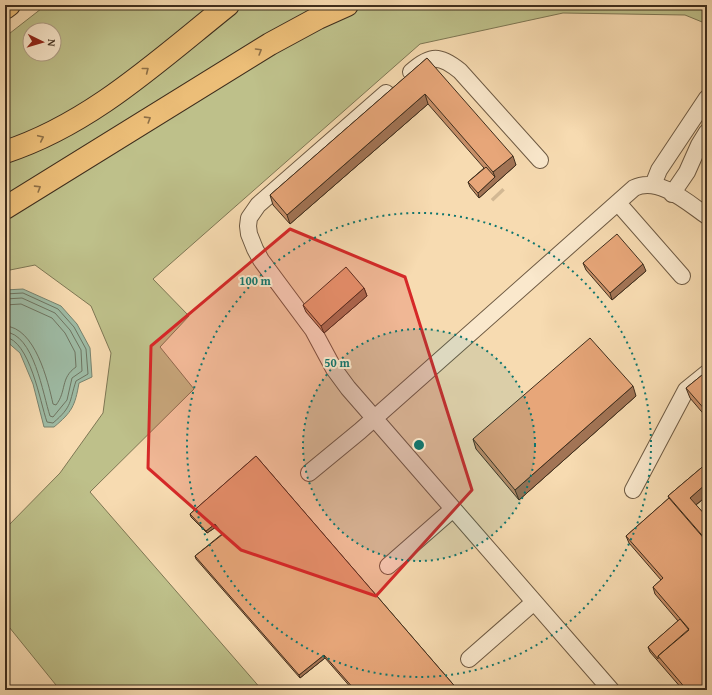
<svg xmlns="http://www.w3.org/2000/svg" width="712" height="695" font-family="'Gentium Book Plus',serif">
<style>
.green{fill:#bec08a;stroke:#7e7754;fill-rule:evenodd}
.water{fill:#9ebca6;stroke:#78836f}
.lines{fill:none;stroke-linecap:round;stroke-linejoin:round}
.shore{stroke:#6e7562;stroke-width:1}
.minor-tunnel{stroke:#d2b893;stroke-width:16;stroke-dasharray:16 8;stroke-linecap:butt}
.minor-casing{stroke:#6d5942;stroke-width:18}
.highway-casing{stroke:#3f2e1d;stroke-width:24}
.minor{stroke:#fae8cc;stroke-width:16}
.highway{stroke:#ecbe78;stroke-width:22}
.wall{fill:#c78f68;stroke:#3f2e1d}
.shaded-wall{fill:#a27455;stroke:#3f2e1d}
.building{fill:#e7a679;stroke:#3f2e1d}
.oneway{stroke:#8d6f46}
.marked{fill:#d62828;fill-opacity:0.2;stroke:#d62828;stroke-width:3;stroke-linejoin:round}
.ring{fill:none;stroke:#0f766e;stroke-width:2;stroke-dasharray:2 4}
.centre{fill:#0f766e;stroke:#fae8cc;stroke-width:2}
.ring-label{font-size:12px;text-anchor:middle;font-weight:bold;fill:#0f766e;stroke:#fae8cc;stroke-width:4;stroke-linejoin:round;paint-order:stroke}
</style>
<rect width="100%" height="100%" fill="#f7dbb1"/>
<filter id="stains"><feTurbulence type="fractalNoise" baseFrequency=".005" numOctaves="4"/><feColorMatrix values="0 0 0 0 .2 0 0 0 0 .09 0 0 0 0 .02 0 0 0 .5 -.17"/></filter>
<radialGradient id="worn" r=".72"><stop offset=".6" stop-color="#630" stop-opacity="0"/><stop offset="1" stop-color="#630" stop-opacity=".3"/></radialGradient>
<path class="green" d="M 46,5 L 707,5 L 707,24 L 685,15 L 563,13 L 420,44 L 153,279 L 189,316 L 160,347 L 194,389 L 90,492 L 262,690 L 60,690 L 5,622 L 5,529 L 60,473 L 103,413 L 111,353 L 91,306 L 35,265 L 5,271 L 5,37 ZM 30,30 L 54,30 L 54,54 L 30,54 Z"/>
<path class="water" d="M 23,289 L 61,306 L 77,324 L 90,348 L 92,377 L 79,383 C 75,406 72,412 54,427 L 44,427 L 33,384 L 20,353 L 5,340 L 5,290 Z"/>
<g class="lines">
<path class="shore" d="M 5,294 L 23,293 L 58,309 L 74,327 L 86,349 L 88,374 L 76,381 C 69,402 73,406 53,423 L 47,422 C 40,402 30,340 5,337
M 5,299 L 22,298 L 55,313 L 70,330 L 81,350 L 82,371 L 72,378 L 67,400 L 53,417 L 50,416 C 43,395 34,333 5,332
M 5,305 L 21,304 L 52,318 L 65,333 L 75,352 L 76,367 C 60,378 67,391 56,405 L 53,404 C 48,381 35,327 5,326"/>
<path class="minor-tunnel" d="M 480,176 L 499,196"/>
<g class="minor-casing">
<path id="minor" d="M 411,72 C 431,54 440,55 460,71 L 540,160
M 386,93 L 258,205 L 249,218 L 248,226 L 249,234 L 255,249 L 261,260 L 313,330 L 334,369 L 348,388 L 611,690
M 653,185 L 659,170 L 707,98
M 672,194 L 687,172 L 699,145 L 707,132
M 618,203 L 682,276
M 309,473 L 360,431 L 634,188 C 659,176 688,203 707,216
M 633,490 L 686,390 L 707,373
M 388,566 L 453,509
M 469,659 L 534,602"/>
</g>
<g class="highway-casing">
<path id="highway" d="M 5,8 L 9,5
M 5,152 C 91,124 159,60 228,5
M 5,208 L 270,44 L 318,18 L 347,5"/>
</g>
<use href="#minor" class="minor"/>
<use href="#highway" class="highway"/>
</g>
<path class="wall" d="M 427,58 L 516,165 L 479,198 L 470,187 L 468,182 L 484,168 L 428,104 L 290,224 L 273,205 L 270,195 Z
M 583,263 L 646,271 L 612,300 L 586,270 Z
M 364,288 L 367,296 L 324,333 L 306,312 L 303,305 Z
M 707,371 L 707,418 L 690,398 L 686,388 Z
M 636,396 L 519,500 L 476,449 L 473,439 Z
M 256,456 L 458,690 L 353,690 L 325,658 L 300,678 L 196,559 L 195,556 L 222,534 L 216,527 L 207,533 L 191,517 L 190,514 Z
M 707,463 L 707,496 L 696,505 L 707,517 L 707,690 L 683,690 L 650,652 L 648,647 L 678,621 L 655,594 L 653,587 L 661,580 L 629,543 L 626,536 L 669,498 L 668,496 Z"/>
<path class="shaded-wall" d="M 425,94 L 428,104 L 290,224 L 287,215 Z
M 513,156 L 516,165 L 479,198 L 478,193 L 495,177 L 493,172 Z
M 643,264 L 646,271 L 612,300 L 610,293 Z
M 364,288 L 367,296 L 324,333 L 321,326 Z
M 633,386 L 636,396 L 519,500 L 515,490 Z
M 707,483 L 707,496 L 693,507 L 690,498 Z
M 215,524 L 216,527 L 207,533 L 206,531 Z
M 324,655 L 325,658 L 300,678 L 299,675 Z"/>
<path class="building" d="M 427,58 L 513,156 L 493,172 L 425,94 L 287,215 L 270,195 Z
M 486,167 L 495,177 L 478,193 L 468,182 Z
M 617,234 L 643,264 L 610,293 L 583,263 Z
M 346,267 L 364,288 L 321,326 L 303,305 Z
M 590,338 L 633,386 L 515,490 L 473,439 Z
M 707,371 L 707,412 L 686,388 Z
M 256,456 L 458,690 L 355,690 L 324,655 L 299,675 L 195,556 L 223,534 L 215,524 L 206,531 L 190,514 Z
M 707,463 L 707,483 L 690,498 L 707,517 L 707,541 L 668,496 Z
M 669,498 L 707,542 L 707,690 L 687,690 L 658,656 L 689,629 L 653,587 L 663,578 L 626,536 Z
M 680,619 L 689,630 L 658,656 L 658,659 L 648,647 Z"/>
<defs><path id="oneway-chevron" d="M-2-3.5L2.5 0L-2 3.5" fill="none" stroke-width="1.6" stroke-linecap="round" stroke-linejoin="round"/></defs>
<g class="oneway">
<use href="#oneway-chevron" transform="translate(259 51) rotate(-31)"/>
<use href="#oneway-chevron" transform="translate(146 70) rotate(-38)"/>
<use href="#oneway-chevron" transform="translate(148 119) rotate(-32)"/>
<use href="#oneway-chevron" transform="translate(41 138) rotate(-25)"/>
<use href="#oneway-chevron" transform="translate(38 188) rotate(-32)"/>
</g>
<path class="marked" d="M 290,229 L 405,277 L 472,490 L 376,596 L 241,550 L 148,468 L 151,346 Z"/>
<circle cx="419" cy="445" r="116" fill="#0f766e" fill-opacity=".12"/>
<g class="ring">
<circle cx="419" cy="445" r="116"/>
<circle cx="419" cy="445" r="232"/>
</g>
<circle cx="419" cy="445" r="6" class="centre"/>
<g class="ring-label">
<text x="255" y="285">100 m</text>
<text x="337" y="367">50 m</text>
</g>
<rect width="712" height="695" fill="none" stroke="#f7dbb1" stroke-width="20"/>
<rect x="6" y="6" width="700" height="683" fill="none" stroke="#3f2e1d" stroke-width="2"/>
<rect x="10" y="10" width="692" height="675" fill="none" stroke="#3f2e1d"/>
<g transform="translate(42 42) rotate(95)"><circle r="19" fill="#fae8cc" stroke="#af9e86"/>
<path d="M0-3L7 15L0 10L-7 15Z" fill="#8f2418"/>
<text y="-6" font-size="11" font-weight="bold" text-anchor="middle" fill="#3f2e1d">N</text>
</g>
<rect width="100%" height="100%" filter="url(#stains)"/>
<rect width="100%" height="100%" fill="url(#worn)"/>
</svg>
